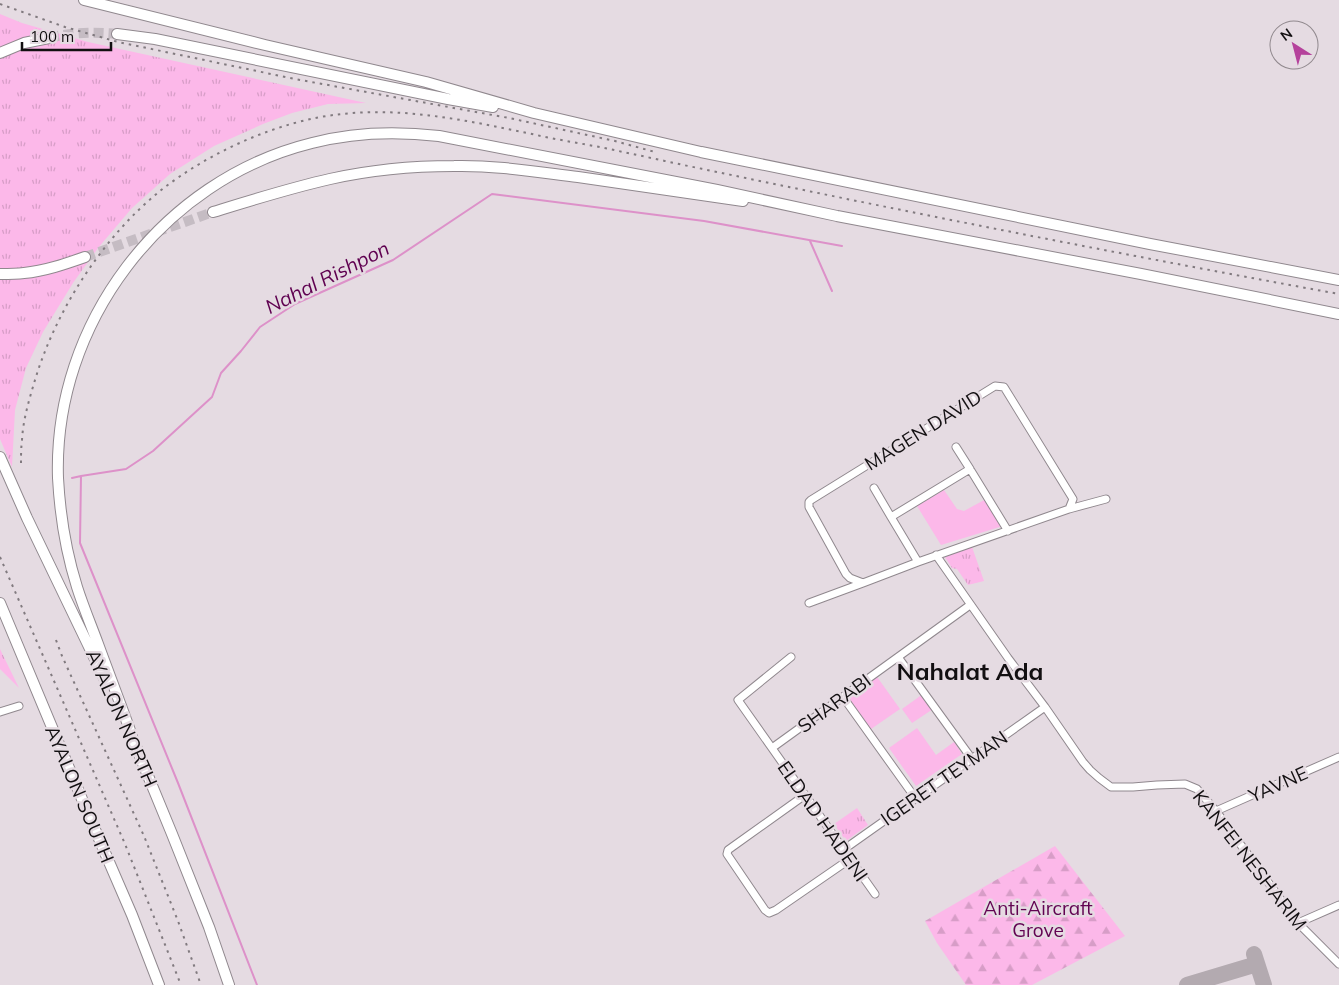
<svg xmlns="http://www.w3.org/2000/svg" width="1339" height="985" font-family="Mulish,sans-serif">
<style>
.grass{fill:url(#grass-tufts)}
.forest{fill:url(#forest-firs)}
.green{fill:#fcb8e9}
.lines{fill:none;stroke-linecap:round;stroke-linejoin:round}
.stream{stroke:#dd91c9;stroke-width:2}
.taxiway{stroke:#b3aab0;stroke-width:16}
.highway-tunnel{stroke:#c5bcc3;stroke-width:10;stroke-dasharray:10 5;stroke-linecap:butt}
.minor-casing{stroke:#90888e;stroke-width:9}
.highway-casing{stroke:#90888e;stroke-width:12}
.minor{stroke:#fff;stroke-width:7}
.highway{stroke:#fff;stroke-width:10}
.rail{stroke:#817a7f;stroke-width:2;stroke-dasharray:2.5 5;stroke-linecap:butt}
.labels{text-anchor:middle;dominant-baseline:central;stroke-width:5;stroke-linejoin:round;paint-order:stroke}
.street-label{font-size:19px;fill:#120f11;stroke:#e5dbe2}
.park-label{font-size:19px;fill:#620352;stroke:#e5dbe2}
.water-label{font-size:20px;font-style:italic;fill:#5f0050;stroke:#e5dbe2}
.district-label{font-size:24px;font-weight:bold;fill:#120f11;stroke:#e5dbe2}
</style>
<defs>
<pattern id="grass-tufts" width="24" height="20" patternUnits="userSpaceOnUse" patternTransform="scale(1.25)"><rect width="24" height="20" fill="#fcb8e9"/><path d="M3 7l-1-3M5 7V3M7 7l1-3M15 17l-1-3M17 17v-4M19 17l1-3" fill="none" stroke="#d79dc7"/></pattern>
<pattern id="forest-firs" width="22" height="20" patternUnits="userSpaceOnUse" patternTransform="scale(1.25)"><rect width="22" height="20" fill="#fcb8e9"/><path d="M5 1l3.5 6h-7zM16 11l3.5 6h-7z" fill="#d79dc7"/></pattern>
</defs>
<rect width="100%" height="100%" fill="#e5dbe2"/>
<path class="grass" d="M 0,14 L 22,23 L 88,42 L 366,103 L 328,104 L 292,113 L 263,124 L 214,146 L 170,174 L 132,208 L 98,248 L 73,283 L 43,332 L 26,368 L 15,410 L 12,467 L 0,439 Z
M 972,547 L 984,581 L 968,585 L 957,569 L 952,568 L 945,557 Z
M 0,649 L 19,688 L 0,669 Z
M 857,808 L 868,825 L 846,841 L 834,824 Z"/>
<path class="forest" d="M 1055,846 L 1125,936 L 1032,985 L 966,985 L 937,943 L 925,921 Z"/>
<path class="green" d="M 944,490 L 957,509 L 964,511 L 986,499 L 1003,526 L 941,545 L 917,506 Z
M 875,674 L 900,709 L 871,729 L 846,694 Z
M 923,694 L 933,709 L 912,723 L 902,709 Z
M 917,728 L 936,755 L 954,742 L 962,754 L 916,786 L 889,748 Z"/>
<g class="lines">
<path class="stream" d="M 810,241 L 832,291
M 81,476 L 80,543 L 178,783 L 257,985
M 72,478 L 81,476 L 126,469 L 153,451 L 212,397 L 221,373 L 241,351 L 260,327 L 295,304 L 393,260 L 492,194 L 704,221 L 842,246"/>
<path class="taxiway" d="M 1254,954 L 1264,985
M 1187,985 L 1257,964"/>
<path class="highway-tunnel" d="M 49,38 C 72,32 94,32 117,34
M 85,257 L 213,212"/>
<g class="minor-casing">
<path id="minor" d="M 995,386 L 1004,387 L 1073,499 L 1069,509 L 918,562 L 863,583 L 850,578 L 846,574 L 809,507 L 809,502 L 811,500 Z
M 956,447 L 970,469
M 874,488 L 891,517
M 1069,509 L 1106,499
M 936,555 L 1008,658 L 1045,707 L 1083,762 L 1090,770 L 1099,778 L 1111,787 L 1133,787 L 1157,785 L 1185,784 L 1197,789 L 1216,811 L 1298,923 L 1339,964
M 918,562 L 891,517 L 970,469 L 1008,531
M 809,603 L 863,583
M 791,657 L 738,700 L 875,894
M 898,657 L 972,759
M 843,697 L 916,799
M 0,712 L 19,706
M 772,748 L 970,605
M 805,795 L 728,850 L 727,854 L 765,910 L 769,913 L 776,910 L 850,859
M 1216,811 L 1339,757
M 843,850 L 1045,707
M 1298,923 L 1339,905"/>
</g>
<g class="highway-casing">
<path id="highway" d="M 84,0 L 265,45 L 426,82 L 534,113 L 701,152 L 1150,244 L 1339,280
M 117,34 L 155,39 L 448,99 L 493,107
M 0,53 L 24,43 L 49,38
M 213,212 C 252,200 290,188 330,179 C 370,170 412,166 454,166 C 495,165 537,172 578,177 C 633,185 688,193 743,201
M 0,274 C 8,274 16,274 24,273 C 45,271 65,264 85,257
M 0,457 L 27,518 L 105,680
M 0,603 L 87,811 L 132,915 L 159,985
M 130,732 L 172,834 L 209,927 L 229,985
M 132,736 C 121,705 109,674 98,644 C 91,625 83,606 77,587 C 66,552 60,515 58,478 C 53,324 162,180 312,143 C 354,132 396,131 439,136 L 717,190 L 837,216 L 1141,274 L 1339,314"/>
</g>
<use href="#minor" class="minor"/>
<use href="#highway" class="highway"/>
<path class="rail" d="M 0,4 L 65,27 L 118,42 L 295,79 L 509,118 L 615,141 L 655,152
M 21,463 C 21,456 21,448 22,440 C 23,420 29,400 35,380 C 56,310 103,237 160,191 C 209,152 280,120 342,114 C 407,107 469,121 532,134 C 562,141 593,145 623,152 C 648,157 673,163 698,168 C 911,213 1125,255 1339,294
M 0,557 L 125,844 L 181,985
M 56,640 L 62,656 L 144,836 L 178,921 L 201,985"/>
</g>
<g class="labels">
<g class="street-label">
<text transform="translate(923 430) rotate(-32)">MAGEN DAVID</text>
<text transform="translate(834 703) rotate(-36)">SHARABI</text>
<text transform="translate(122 718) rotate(66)">AYALON NORTH</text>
<text transform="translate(944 778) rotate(-35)">IGERET TEYMAN</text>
<text transform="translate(1278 784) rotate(-24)">YAVNE</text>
<text transform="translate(80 794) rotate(67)">AYALON SOUTH</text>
<text transform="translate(823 821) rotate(55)">ELDAD HADENI</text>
<text transform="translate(1250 860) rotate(52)">KANFEI NESHARIM</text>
</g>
<g class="park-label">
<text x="1038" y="908">Anti-Aircraft<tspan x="1038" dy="22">Grove</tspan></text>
</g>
<g class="water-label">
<text transform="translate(327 277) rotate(-27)">Nahal Rishpon</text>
</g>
<g class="district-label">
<text x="970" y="671">Nahalat Ada</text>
</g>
</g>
<g transform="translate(1294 45) rotate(324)"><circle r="24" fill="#e5dbe2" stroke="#91898e"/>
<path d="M0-4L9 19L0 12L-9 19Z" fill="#b5429c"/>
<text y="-8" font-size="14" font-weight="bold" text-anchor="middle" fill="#120f11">N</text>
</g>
<path d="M22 42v8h89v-8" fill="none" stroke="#120f11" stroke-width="2.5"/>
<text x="30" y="42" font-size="15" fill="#120f11" stroke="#e5dbe2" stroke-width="4" paint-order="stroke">100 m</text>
</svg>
